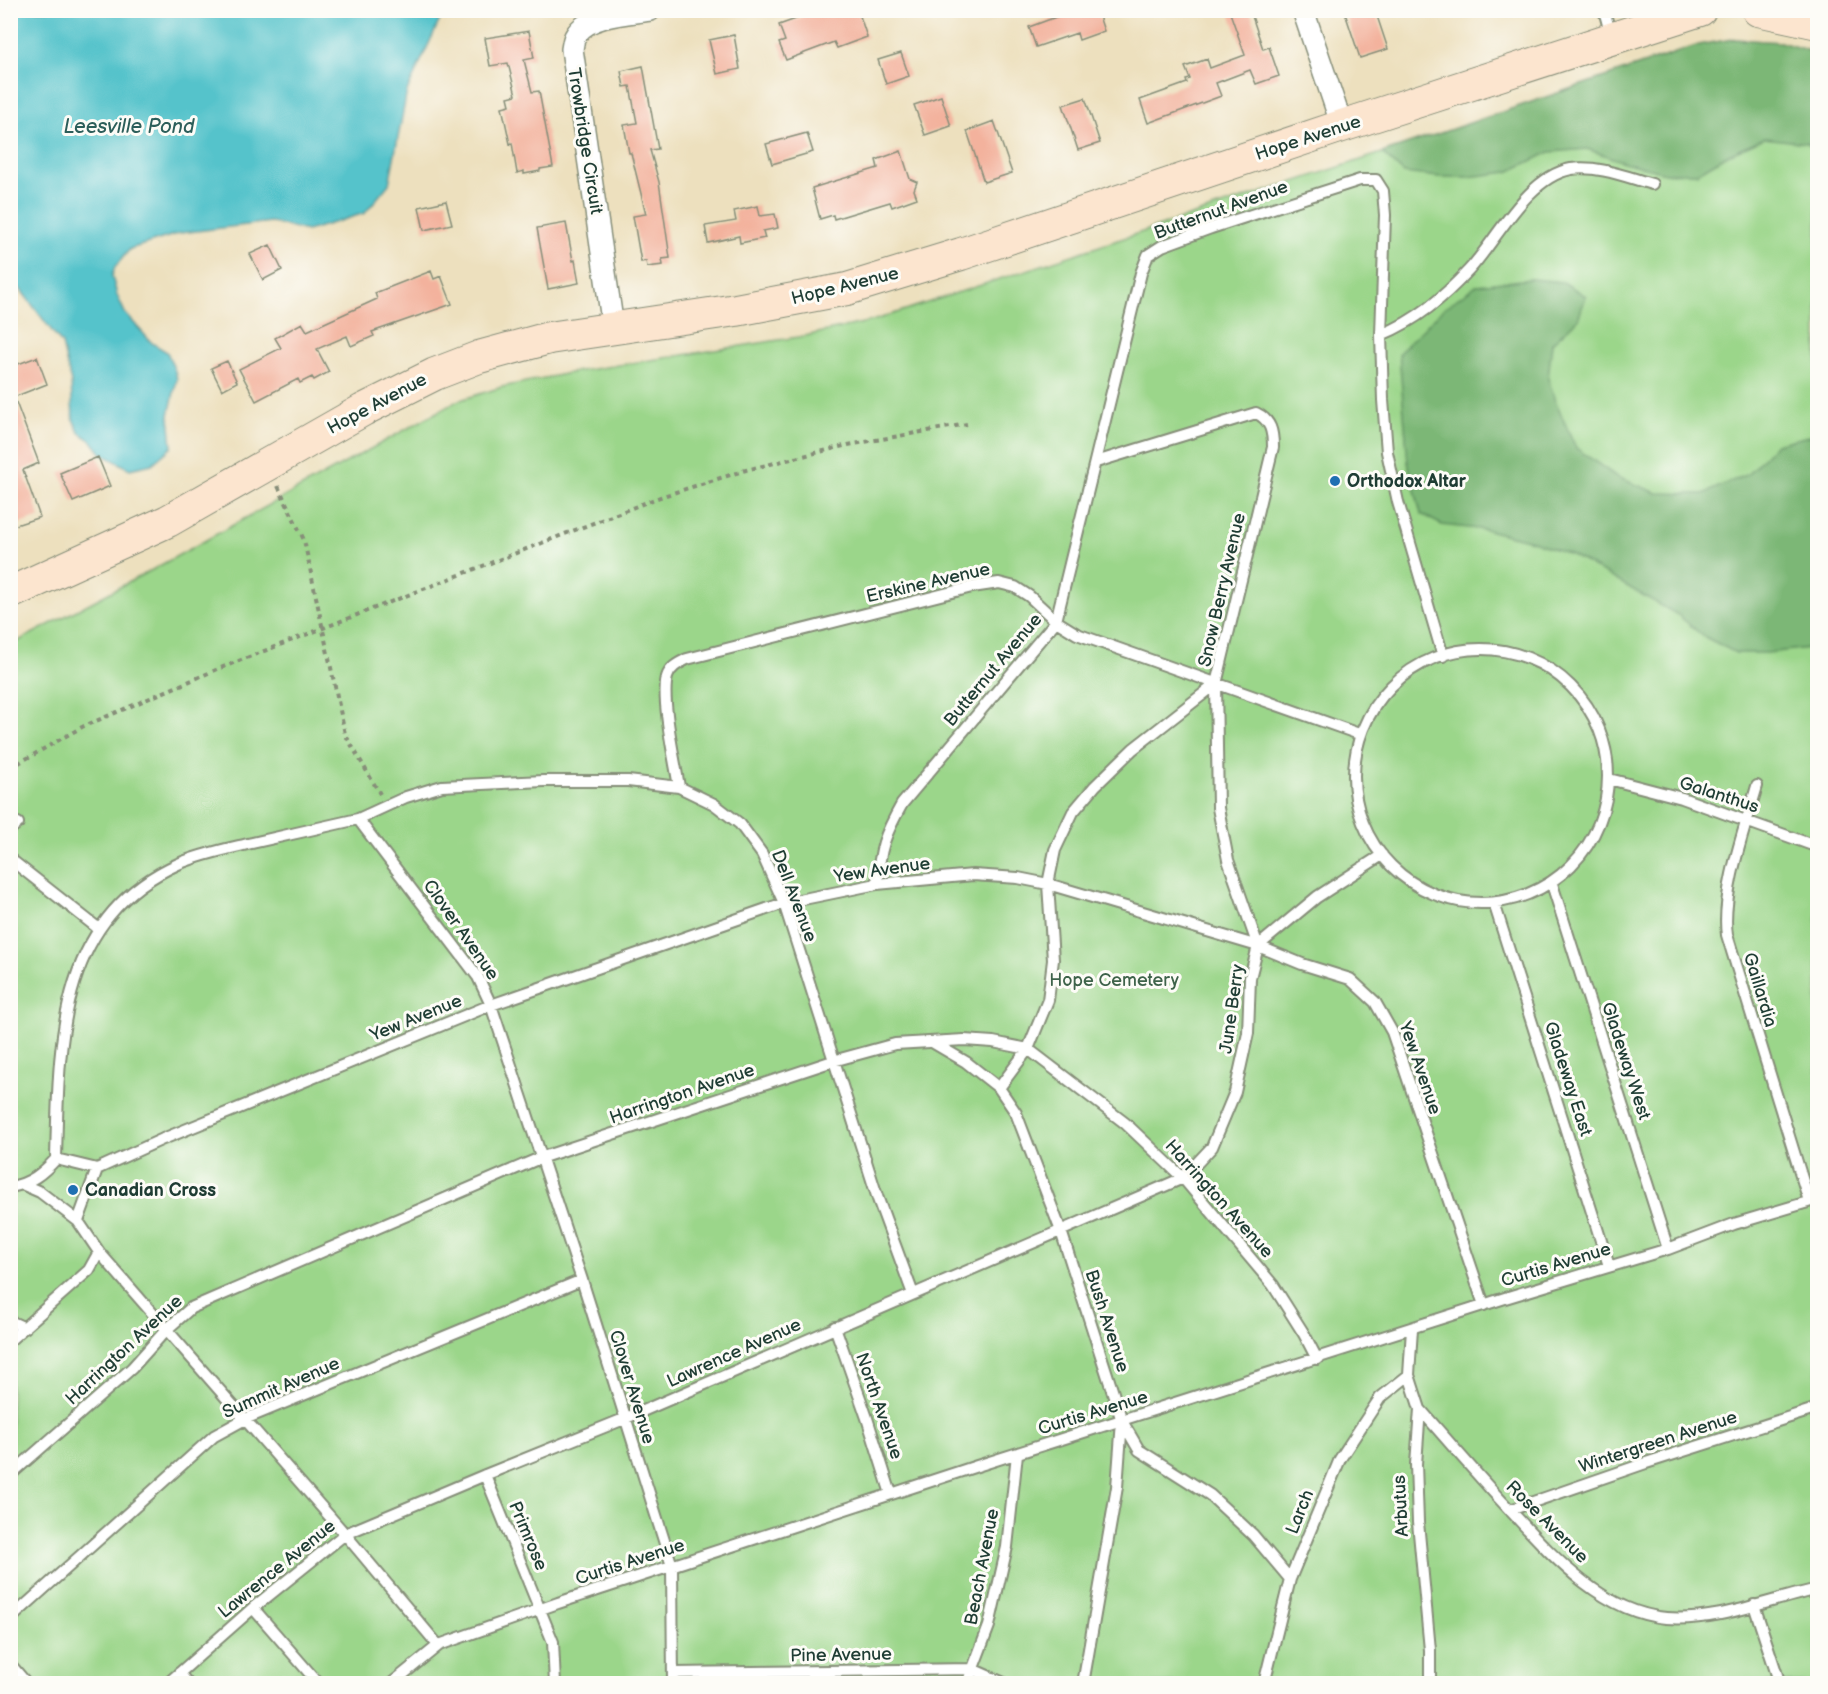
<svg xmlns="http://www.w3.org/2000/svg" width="1828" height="1694" font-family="'Balsamiq Sans',sans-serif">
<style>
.green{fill:#9bd68a;stroke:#5d8a5f;stroke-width:1.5}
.forest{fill:#7cb776;stroke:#4e7a55;stroke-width:1.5}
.water{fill:#55c3cb;stroke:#3a8080;stroke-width:1.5}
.building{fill:#f3b29d}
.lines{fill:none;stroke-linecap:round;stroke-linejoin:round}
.service-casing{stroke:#868e79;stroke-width:14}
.minor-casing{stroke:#868e79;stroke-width:24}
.secondary-casing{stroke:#868e79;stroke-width:34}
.path{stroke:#868e79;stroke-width:4;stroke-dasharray:4.5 4.5;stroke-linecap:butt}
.service{stroke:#fff;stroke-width:10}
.minor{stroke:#fff;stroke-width:21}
.secondary{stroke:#fce5cf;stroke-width:32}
.poi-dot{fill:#1f6fb2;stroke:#fdfcf7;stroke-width:2}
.labels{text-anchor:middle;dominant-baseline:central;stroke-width:6;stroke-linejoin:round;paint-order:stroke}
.street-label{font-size:18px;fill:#1f3d34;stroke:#fdfcf7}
.poi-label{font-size:18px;font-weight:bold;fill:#1f3d34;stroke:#fdfcf7;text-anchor:start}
.park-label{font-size:18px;fill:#3e634a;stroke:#fdfcf7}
.water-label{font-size:20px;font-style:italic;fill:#2c5e5a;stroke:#fdfcf7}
</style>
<rect width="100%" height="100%" fill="#fdfcf7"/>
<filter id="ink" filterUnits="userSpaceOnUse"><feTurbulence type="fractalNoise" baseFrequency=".0167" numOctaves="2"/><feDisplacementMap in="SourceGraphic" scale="12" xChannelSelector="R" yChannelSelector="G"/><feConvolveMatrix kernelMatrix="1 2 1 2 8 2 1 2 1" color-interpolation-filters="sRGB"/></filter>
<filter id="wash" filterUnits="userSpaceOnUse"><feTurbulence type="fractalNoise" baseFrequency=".008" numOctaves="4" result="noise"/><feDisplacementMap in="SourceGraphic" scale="24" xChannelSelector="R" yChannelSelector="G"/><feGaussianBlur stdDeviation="1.35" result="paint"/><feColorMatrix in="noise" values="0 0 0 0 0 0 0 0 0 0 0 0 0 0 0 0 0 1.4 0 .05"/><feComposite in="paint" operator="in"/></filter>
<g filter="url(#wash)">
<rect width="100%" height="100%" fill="#ede0be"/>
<path class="green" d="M 1733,39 L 1780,42 L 1817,53 L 1817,1683 L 11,1684 L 11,645 L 150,571 L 457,401 L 502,387 L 574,372 L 805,336 L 872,321 L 1382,153 L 1699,45 Z"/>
<path class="forest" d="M 1733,39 L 1780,42 L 1817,53 L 1817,154 L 1807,143 L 1764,138 L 1729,154 L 1697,173 L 1665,173 L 1624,162 L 1587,149 L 1550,152 L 1508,172 L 1468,177 L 1439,177 L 1404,173 L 1382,153 L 1699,45 Z
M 1531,279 L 1563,282 L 1586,296 L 1578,319 L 1552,343 L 1548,378 L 1555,401 L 1576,448 L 1617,477 L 1657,493 L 1703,494 L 1748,474 L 1776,444 L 1817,434 L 1817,647 L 1767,653 L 1736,653 L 1703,636 L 1678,615 L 1572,555 L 1532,541 L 1487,530 L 1442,525 L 1421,514 L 1408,463 L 1399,353 L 1444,308 L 1477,285 Z"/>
<path class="water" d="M 11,10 L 444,11 L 407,91 L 389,184 L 365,213 L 307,231 L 271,222 L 180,233 L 130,249 L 115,267 L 112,276 L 117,295 L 125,313 L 152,343 L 167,352 L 175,371 L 177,379 L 169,415 L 172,447 L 152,464 L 130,469 L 102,454 L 92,441 L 79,432 L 73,419 L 71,382 L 62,344 L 11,277 Z"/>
<g id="blocks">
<path class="building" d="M 821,10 L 858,10 L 867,37 L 837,48 L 834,42 L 786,60 L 779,43 L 785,41 L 779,25 Z
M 1075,10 L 1097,10 L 1104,31 L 1079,40 L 1077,33 L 1036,47 L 1029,27 Z
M 1229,10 L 1250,10 L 1263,49 L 1269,47 L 1279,76 L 1256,84 L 1250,70 L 1216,83 L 1221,96 L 1148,123 L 1140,100 L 1187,83 L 1186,80 L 1190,79 L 1185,67 L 1207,59 L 1210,68 L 1245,55 Z
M 1344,10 L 1375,10 L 1388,49 L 1360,58 Z
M 529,31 L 534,58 L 524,60 L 532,92 L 539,91 L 553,167 L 540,169 L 540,171 L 524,174 L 524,171 L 517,173 L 512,143 L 510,144 L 502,107 L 510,105 L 508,97 L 516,95 L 508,63 L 490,66 L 485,38 Z
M 734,35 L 740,69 L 717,74 L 709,40 Z
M 901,53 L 909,76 L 886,84 L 878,60 Z
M 643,66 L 658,149 L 650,150 L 659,182 L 670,258 L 662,259 L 663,265 L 647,267 L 646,261 L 641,262 L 633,216 L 646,214 L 631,153 L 629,153 L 624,125 L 637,123 L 630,86 L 624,87 L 621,71 Z
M 941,96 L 951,126 L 925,135 L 914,105 Z
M 1085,98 L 1100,143 L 1078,150 L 1063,105 Z
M 994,121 L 1012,173 L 984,182 L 967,131 Z
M 807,133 L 813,152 L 772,164 L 766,144 Z
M 901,151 L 910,179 L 917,182 L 914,190 L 917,198 L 892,207 L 890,202 L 834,219 L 833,215 L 820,219 L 812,188 L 878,168 L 876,160 Z
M 446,201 L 452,224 L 424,230 L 419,207 Z
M 758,206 L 760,216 L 775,214 L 778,228 L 763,231 L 765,238 L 740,243 L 739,236 L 708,243 L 705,226 L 736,221 L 734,211 Z
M 566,223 L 573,261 L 575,260 L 579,283 L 548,289 L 537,228 Z
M 270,245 L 282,270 L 263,280 L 250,254 Z
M 431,271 L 434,279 L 441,276 L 452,304 L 372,332 L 374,336 L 351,346 L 347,336 L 317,349 L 329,372 L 314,380 L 312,377 L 300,383 L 298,379 L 256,401 L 239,369 L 281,348 L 275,338 L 302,323 L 307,331 L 377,299 L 375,293 Z
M 37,357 L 47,384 L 14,397 L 39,463 L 23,470 L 40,517 L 10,527 L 10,367 Z
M 227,361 L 237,382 L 222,390 L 211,368 Z
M 98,457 L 110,486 L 73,502 L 60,473 Z"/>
</g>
</g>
<g filter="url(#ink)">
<use href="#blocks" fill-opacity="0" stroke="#868e79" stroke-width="1.5"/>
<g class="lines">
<g class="service-casing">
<path id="service" d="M 1604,10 L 1611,36
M 1381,335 C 1417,320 1442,299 1469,270 C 1497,240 1527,177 1571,169 C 1598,165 1627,177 1652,184
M 1096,462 L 1256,413 C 1271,420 1273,432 1273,447 L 1216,684 L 1218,808 L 1228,860 L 1258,946
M1354 776a127 127 0 1 1 254 0a127 127 0 1 1-254 0Z
M 1609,779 L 1682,798 L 1818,847
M 1757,786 C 1745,828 1721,893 1727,935 L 1809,1201
M 679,787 C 675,761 661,701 667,677 C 670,667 679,663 687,659 L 972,587 L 999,583 L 1015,587 L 1029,596 L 1056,621 L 1077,634 L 1359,734
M 358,819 L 406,797 L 442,786 L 544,781 L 628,781 L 679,787 L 714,804 L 740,824 L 762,854 L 784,903 L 878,1199 L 913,1294
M 10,829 L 18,823
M 10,859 L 99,929
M 877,884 C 880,848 884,836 902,804 L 1056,621 L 1141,273 L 1148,255 L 1162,246 L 1211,228 L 1360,180 L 1376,180 L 1383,191 L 1385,215 L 1381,335 L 1383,400 L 1387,452 L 1398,502 L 1443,656
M 1552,884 L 1668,1249
M 1494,903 L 1609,1266
M 932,1042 L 966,1062 L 999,1088 L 1016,1113 L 1061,1231 L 1122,1421 L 1117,1487 L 1083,1684
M 999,1088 L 1028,1049 L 1048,1000 L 1053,960 L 1048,884 L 1055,850 L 1073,812 L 1095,786 L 1133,749 L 1216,684
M 56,1159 C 59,1045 56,919 178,864 C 201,854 227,849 252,843 C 287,835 323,827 358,819 L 478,977 L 491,1005 L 582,1280 L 672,1566 L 673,1684
M 24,1185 L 40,1192 L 78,1221 L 99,1252 L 345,1534 L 438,1645
M 10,1187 C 30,1184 43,1173 56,1159 L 97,1169
M 78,1221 L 97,1169 L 163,1139 L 491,1005 L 784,903 L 877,884 L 973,875 L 1018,878 L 1048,884 L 1258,946 L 1302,964 L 1350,979 L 1375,1002 L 1392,1032 L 1484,1305
M 10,1321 L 25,1328
M 835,1327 L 867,1418 L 891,1494
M 1412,1329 L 1409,1375 L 1420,1409 L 1416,1464 L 1418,1522 L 1430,1650 L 1430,1684
M 10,1340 L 89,1270 L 99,1252
M 1420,1409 C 1449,1442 1478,1476 1508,1508 C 1550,1553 1600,1612 1666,1618 C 1717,1622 1768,1600 1818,1589
M 1122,1421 L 1139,1450 L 1210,1495 L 1253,1535 L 1290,1579
M 10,1475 L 132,1368 L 166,1330 L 191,1308 L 540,1158 L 833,1061 L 895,1044 L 964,1040 L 993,1042 L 1028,1049 L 1125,1123 L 1183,1178 L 1273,1285 L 1304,1334 L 1317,1359
M 485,1475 L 553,1642 L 555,1684
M 1510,1510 L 1646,1463 L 1818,1408
M 1754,1605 L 1780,1684
M 253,1608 L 319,1684
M 10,1619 L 214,1436 L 245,1419 L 582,1280
M 10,1664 L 27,1684
M 179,1673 L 188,1684
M 673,1673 L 972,1669 L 1006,1684
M 167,1684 L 253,1608 L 345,1534 L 485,1475 L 624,1419 L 1183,1178 L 1212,1147 L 1235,1092 L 1248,1033 L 1250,978 L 1258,946 L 1317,897 L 1382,855
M 391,1684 L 439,1645 L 558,1603 L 977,1466 L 1505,1298 L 1668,1249 L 1734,1224 L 1818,1199
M 967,1684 L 989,1626 L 1007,1547 L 1017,1454
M 1264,1684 L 1290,1579 L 1340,1459 L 1380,1398 L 1409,1375"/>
</g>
<g class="minor-casing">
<path id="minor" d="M 1303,10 L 1342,126
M 613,327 L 572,49 C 573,45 573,39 576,35 C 587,15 629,13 650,10"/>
</g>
<g class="secondary-casing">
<path id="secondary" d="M 1758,10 L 1818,23
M 10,593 L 168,521 L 363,410 L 435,374 L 479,357 L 549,338 L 736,310 L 847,289 L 961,254 L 1342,126 L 1700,10"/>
</g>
<path class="path" d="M 278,486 L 304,540 L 345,734 L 380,794
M 10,768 L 82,727 L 218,669 L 660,497 L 746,470 L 848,445 L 967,424"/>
<use href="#service" class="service"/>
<use href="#minor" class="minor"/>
<use href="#secondary" class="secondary"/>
</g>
</g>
<g class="poi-dot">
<circle cx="1335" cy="481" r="6"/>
<circle cx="73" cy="1190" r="6"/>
</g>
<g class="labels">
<g class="street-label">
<text transform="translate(1308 138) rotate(-18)">Hope Avenue</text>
<text transform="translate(585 141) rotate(81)">Trowbridge Circuit</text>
<text transform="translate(1221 210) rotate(-20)">Butternut Avenue</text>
<text transform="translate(845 286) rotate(-14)">Hope Avenue</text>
<text transform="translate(377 404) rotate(-28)">Hope Avenue</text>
<text transform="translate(928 583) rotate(-13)">Erskine Avenue</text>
<text transform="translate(1222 590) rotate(-77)">Snow Berry Avenue</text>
<text transform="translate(993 670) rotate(-50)">Butternut Avenue</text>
<text transform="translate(1719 795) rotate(18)">Galanthus</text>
<text transform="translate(882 870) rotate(-8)">Yew Avenue</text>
<text transform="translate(794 896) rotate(69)">Dell Avenue</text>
<text transform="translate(461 930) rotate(55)">Clover Avenue</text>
<text transform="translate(1760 990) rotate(73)">Gaillardia</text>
<text transform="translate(1232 1009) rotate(-82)">June Berry</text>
<text transform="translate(416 1018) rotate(-22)">Yew Avenue</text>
<text transform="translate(1626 1061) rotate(72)">Gladeway West</text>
<text transform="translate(1420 1068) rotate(71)">Yew Avenue</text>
<text transform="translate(1568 1079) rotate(72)">Gladeway East</text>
<text transform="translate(682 1094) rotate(-19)">Harrington Avenue</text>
<text transform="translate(1219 1199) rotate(48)">Harrington Avenue</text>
<text transform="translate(1556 1265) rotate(-17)">Curtis Avenue</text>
<text transform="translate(1107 1321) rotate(72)">Bush Avenue</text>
<text transform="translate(124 1350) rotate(-43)">Harrington Avenue</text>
<text transform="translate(734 1353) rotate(-24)">Lawrence Avenue</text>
<text transform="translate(632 1387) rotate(73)">Clover Avenue</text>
<text transform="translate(281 1388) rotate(-24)">Summit Avenue</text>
<text transform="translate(879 1406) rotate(71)">North Avenue</text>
<text transform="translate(1093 1413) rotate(-17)">Curtis Avenue</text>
<text transform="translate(1658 1442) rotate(-18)">Wintergreen Avenue</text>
<text transform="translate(1401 1506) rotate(-93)">Arbutus</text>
<text transform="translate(1300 1512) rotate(-68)">Larch</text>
<text transform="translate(1547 1522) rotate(45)">Rose Avenue</text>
<text transform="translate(528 1536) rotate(67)">Primrose</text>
<text transform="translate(630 1562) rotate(-18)">Curtis Avenue</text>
<text transform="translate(982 1567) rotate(-79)">Beach Avenue</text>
<text transform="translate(277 1569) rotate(-39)">Lawrence Avenue</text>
<text transform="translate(841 1655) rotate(-1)">Pine Avenue</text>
</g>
<g class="poi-label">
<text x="1347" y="481">Orthodox Altar</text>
<text x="85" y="1190">Canadian Cross</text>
</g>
<g class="park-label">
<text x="1114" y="980">Hope Cemetery</text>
</g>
<g class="water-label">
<text x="129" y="127">Leesville Pond</text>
</g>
</g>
<rect width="1828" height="1694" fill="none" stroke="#fdfcf7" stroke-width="36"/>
</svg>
